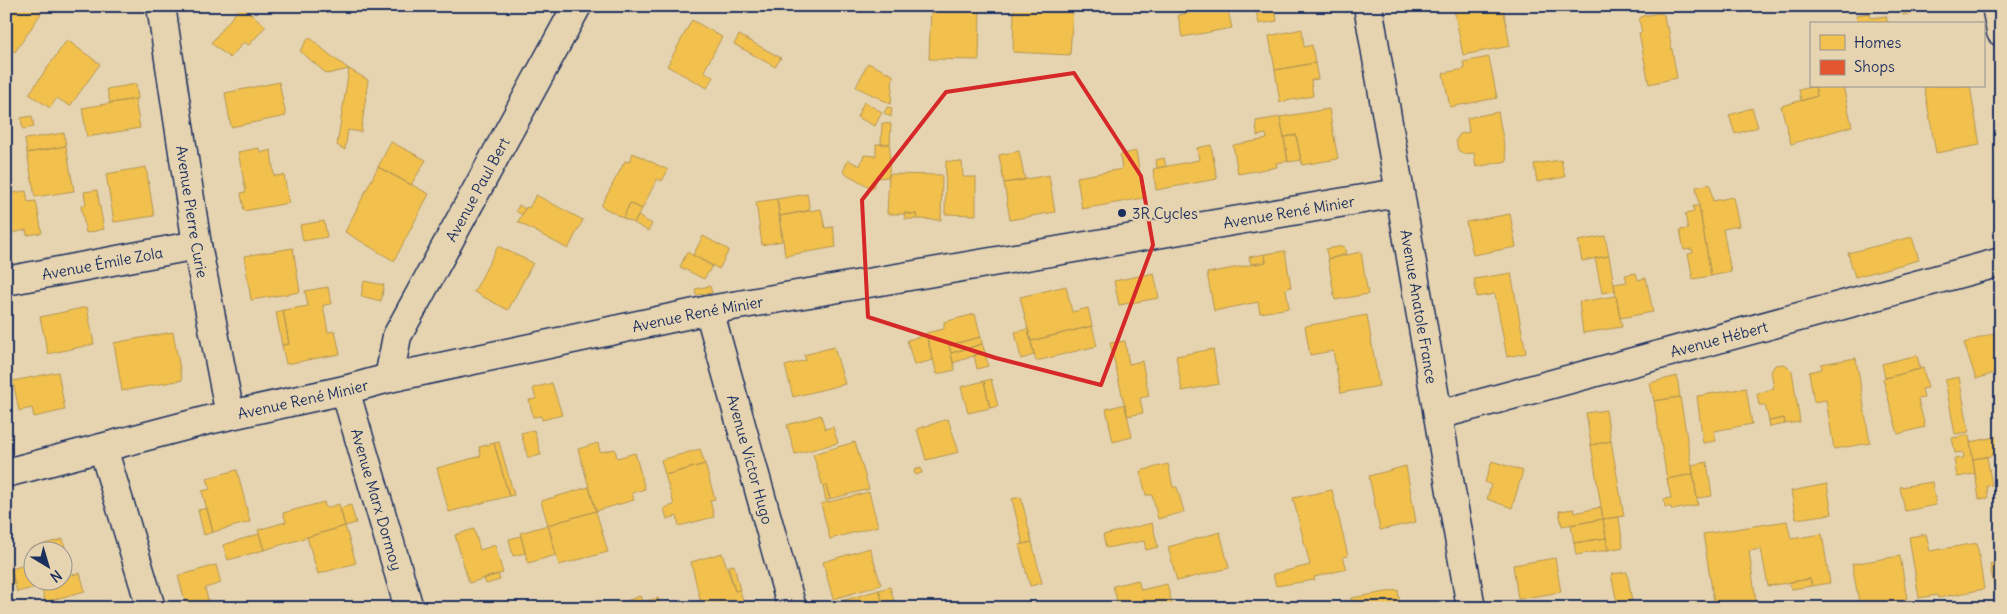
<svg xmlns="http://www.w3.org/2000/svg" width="2007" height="614" font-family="Delius,sans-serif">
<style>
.homes{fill:#f2c14e;stroke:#b29553}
.shops{fill:#e4572e;stroke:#a84b3c}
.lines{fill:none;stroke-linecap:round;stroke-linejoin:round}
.minor-casing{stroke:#1b2f5e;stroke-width:31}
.minor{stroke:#e6d4b1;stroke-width:28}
.marked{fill:none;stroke:#d62828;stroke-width:4;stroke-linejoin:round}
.poi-dot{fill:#1b2f5e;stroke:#e6d4b1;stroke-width:2}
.labels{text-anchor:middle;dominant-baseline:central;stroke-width:5;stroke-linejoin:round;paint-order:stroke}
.street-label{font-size:15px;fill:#1b2f5e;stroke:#e6d4b1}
.poi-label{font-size:15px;fill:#1b2f5e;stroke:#e6d4b1;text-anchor:start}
</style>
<rect width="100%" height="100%" fill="#e6d4b1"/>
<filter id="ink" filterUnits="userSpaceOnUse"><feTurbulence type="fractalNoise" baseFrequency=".02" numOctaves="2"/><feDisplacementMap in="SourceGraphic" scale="10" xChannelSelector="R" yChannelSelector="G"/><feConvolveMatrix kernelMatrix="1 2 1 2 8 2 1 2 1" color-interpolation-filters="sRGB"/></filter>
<g filter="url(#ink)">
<path class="homes" d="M 6,6 L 34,6 L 42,12 L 15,52 L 6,46 Z
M 241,6 L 266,26 L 249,45 L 244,42 L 230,58 L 211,43 Z
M 931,6 L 980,8 L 979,60 L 929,59 Z
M 1014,6 L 1052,6 L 1051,9 L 1073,10 L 1070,55 L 1013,52 Z
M 1183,6 L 1227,6 L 1232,28 L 1182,37 L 1178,15 L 1185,14 Z
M 1468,6 L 1503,6 L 1510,46 L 1463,55 L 1454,9 Z
M 1901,6 L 1930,6 L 1931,10 L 1903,15 Z
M 1275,8 L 1277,21 L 1259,24 L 1256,11 Z
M 1660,13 L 1664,15 L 1666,28 L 1668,27 L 1677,78 L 1649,84 L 1639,33 L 1642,32 L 1639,20 L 1642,16 Z
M 1870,13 L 1871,18 L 1886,16 L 1888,24 L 1857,24 L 1856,15 Z
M 692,20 L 722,37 L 704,71 L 713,77 L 707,88 L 667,66 Z
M 1302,29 L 1304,47 L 1312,45 L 1315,63 L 1275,70 L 1269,36 Z
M 739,35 L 781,58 L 775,67 L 734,44 Z
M 309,37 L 330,55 L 349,69 L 327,74 L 300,51 Z
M 67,40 L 100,64 L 70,106 L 57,98 L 50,108 L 29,94 Z
M 1489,57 L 1497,98 L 1450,107 L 1443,73 L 1465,69 L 1463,62 Z
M 868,63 L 893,75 L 891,104 L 856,87 Z
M 1315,63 L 1318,79 L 1311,80 L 1313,96 L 1280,102 L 1275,70 Z
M 349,69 L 368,80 L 361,132 L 348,130 L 345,150 L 337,145 Z
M 279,82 L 286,116 L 231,127 L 225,93 Z
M 136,84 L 138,99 L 110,103 L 107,89 Z
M 1815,86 L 1817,96 L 1801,101 L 1799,90 Z
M 1815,86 L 1843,86 L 1852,126 L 1791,144 L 1781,106 L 1817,96 Z
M 1924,86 L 1970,86 L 1980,145 L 1936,153 Z
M 135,99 L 140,128 L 87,137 L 82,108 Z
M 864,102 L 882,112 L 875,126 L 857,117 Z
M 887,107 L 892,108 L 891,117 L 884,113 Z
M 1752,108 L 1758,127 L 1735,134 L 1729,115 Z
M 1329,109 L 1338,159 L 1302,165 L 1296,135 L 1284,137 L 1280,117 Z
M 1498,112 L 1507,161 L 1476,167 L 1474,153 L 1464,154 L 1458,150 L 1456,140 L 1460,134 L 1469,132 L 1467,118 Z
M 32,116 L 34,127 L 23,129 L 21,118 Z
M 1280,117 L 1288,161 L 1276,163 L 1277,167 L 1238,174 L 1233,145 L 1267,139 L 1266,134 L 1257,136 L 1256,121 Z
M 882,123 L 891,124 L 890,144 L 881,144 Z
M 64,133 L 66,146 L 27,153 L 25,139 Z
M 1296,135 L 1301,160 L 1288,162 L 1284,137 Z
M 391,142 L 426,160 L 411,185 L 378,167 Z
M 876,144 L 890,144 L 889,177 L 877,178 L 873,189 L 843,172 L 848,160 L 860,166 L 864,155 L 876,156 Z
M 1211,145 L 1217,179 L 1156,190 L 1153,169 L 1199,160 L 1197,148 Z
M 66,146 L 74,191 L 35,197 L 27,153 Z
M 259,148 L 260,153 L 271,150 L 274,176 L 284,175 L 289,203 L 244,211 L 241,193 L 246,192 L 238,152 Z
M 1019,151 L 1025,180 L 1004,183 L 999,155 Z
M 1136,151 L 1144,198 L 1082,209 L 1077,177 L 1122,169 L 1120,155 Z
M 633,153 L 668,170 L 662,181 L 657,179 L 642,209 L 630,203 L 623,218 L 601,206 L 625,161 L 629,162 Z
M 1164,158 L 1166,166 L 1157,168 L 1156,160 Z
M 1561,160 L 1565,177 L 1537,182 L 1534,164 Z
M 946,161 L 962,162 L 963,177 L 976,177 L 976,215 L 945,214 Z
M 146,167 L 154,216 L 114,222 L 106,174 Z
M 378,167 L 429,194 L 394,261 L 345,232 Z
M 889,174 L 942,175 L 941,220 L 917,219 L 916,214 L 887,214 Z
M 1049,175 L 1055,212 L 1010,220 L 1004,183 Z
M 1710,184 L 1713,201 L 1733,197 L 1739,226 L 1723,229 L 1731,272 L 1711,276 L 1696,187 Z
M 97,190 L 104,229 L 86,233 L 81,206 L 86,205 L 84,192 Z
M 26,191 L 28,202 L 36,201 L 42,233 L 27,235 L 26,230 L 7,234 L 6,194 Z
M 807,194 L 810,210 L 780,216 L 777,199 Z
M 536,195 L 583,220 L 568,249 L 518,222 L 526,207 L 529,208 Z
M 777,199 L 782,241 L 762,245 L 756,202 Z
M 630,203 L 642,209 L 634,223 L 623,218 Z
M 519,205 L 525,209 L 522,215 L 516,211 Z
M 1693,206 L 1699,206 L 1711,276 L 1693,279 L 1688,254 L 1693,253 L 1692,249 L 1684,250 L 1680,230 L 1688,229 L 1685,214 L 1694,212 Z
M 821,209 L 825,228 L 833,227 L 836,247 L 785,256 L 780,216 Z
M 904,213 L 916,214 L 917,219 L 905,219 Z
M 1510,214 L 1516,247 L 1473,255 L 1466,222 Z
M 638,216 L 652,224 L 648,231 L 634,223 Z
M 324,221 L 327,237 L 303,241 L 300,225 Z
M 703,236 L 729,250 L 719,269 L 693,255 Z
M 1605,236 L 1609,256 L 1582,261 L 1578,241 Z
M 1912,237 L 1919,260 L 1855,277 L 1848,253 Z
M 498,246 L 533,263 L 508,310 L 474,292 Z
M 1344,246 L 1346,254 L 1328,259 L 1326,249 Z
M 293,248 L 300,292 L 251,300 L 244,256 Z
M 1285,251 L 1291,287 L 1286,289 L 1289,308 L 1260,313 L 1258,302 L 1214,311 L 1207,273 L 1266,262 L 1265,254 Z
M 687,252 L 712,266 L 704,279 L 680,267 Z
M 1361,252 L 1368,294 L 1335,300 L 1328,259 Z
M 1265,254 L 1266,262 L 1251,264 L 1249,257 Z
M 1609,256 L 1615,291 L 1602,293 L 1595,258 Z
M 1154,273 L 1159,298 L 1119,305 L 1114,281 Z
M 1511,273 L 1526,353 L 1507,357 L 1495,294 L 1477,297 L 1474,279 Z
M 1636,273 L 1638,280 L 1646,278 L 1653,312 L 1620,318 L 1614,284 L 1627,282 L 1625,275 Z
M 364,281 L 384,285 L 381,301 L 361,296 Z
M 710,286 L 712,293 L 696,295 L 695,289 Z
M 1066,286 L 1072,312 L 1088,308 L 1092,326 L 1031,341 L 1020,297 Z
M 328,287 L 331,304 L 323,305 L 328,332 L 335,331 L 340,354 L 286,364 L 282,345 L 289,344 L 283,310 L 308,306 L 305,291 Z
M 1616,296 L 1622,327 L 1583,333 L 1579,302 Z
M 87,307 L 94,344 L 48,354 L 40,317 Z
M 283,310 L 289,344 L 282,345 L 276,312 Z
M 975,314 L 981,337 L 949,345 L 955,370 L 937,374 L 926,333 L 944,329 L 944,322 Z
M 1367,315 L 1379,386 L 1341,393 L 1333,351 L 1310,355 L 1305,326 Z
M 1092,326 L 1097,346 L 1036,361 L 1031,341 Z
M 1028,329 L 1034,355 L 1021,359 L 1015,332 Z
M 2001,331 L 2001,371 L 1976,379 L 1964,343 Z
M 173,332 L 182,380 L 122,391 L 114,343 Z
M 926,335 L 933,360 L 914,365 L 907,340 Z
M 981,337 L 982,344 L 951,353 L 949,345 Z
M 1125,341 L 1129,364 L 1142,361 L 1149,396 L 1140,398 L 1143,413 L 1127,416 L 1110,343 Z
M 982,344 L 985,352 L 953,363 L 951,353 Z
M 834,347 L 845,384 L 793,397 L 785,366 L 806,360 L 804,355 Z
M 1213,349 L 1219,384 L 1182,391 L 1176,356 Z
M 985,352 L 988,366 L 977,369 L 974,355 Z
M 1917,355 L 1920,369 L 1885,378 L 1882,364 Z
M 1856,358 L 1870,443 L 1834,449 L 1826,400 L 1814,402 L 1809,372 L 1822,369 L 1821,364 Z
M 1785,364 L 1792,371 L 1800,422 L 1785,424 L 1784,418 L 1769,421 L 1765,405 L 1759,405 L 1757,394 L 1774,388 L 1771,372 L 1775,365 Z
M 1923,368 L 1928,388 L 1922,389 L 1924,398 L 1918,399 L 1925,427 L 1898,434 L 1883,379 Z
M 58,372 L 65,410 L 34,417 L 32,408 L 19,411 L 13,381 Z
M 1677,376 L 1680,397 L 1654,401 L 1650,383 Z
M 1959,377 L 1969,432 L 1955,434 L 1945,380 Z
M 991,379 L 998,406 L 990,408 L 984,381 Z
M 984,381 L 990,408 L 968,413 L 961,387 Z
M 552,383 L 562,415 L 542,420 L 541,416 L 533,417 L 529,400 L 536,399 L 533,388 Z
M 1746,388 L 1752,424 L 1714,431 L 1716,441 L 1703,443 L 1697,396 Z
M 1680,397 L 1693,474 L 1667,479 L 1654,401 Z
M 1125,404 L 1132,437 L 1113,442 L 1106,409 Z
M 1606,410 L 1611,441 L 1591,445 L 1586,413 Z
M 821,415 L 825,429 L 833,427 L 838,443 L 795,454 L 787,425 Z
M 1784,418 L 1785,424 L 1770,427 L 1769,421 Z
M 948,419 L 959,452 L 926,460 L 917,429 Z
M 534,430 L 541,455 L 528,458 L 521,433 Z
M 1969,435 L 1975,474 L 1957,477 L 1954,459 L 1964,458 L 1963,452 L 1955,453 L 1952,438 Z
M 2001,436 L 2001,454 L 1973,459 L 1970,442 Z
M 1611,441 L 1624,516 L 1603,519 L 1591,445 Z
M 499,442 L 514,495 L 509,496 L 494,443 Z
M 855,442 L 869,489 L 830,499 L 826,486 L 823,487 L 813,454 Z
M 494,443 L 509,496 L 449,512 L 437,468 L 481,456 L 479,447 Z
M 598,443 L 600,452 L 615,449 L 617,458 L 635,453 L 645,489 L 632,493 L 634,500 L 596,511 L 578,449 Z
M 700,449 L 705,464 L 665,475 L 661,460 Z
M 1987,457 L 1992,485 L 1987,486 L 1988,498 L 1979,499 L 1973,459 Z
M 1492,461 L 1523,471 L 1512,508 L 1487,499 L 1491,485 L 1485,482 Z
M 1707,462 L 1712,496 L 1697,498 L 1692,465 Z
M 705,464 L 715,499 L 710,500 L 714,517 L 679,526 L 677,516 L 667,519 L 664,508 L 674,505 L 665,475 Z
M 1168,464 L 1173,487 L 1177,487 L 1184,512 L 1158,519 L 1152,495 L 1146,495 L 1140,471 Z
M 1406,466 L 1416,522 L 1380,530 L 1369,476 Z
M 921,468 L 922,473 L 915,475 L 914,470 Z
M 237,470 L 250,522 L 213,532 L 202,491 L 210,489 L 207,478 Z
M 1693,474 L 1698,505 L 1672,510 L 1671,507 L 1665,507 L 1664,499 L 1671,498 L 1667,479 Z
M 1932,482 L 1936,505 L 1905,511 L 1900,487 Z
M 1827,484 L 1832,514 L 1796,519 L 1791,491 Z
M 826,486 L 830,499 L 826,501 L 823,487 Z
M 589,487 L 596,511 L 548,525 L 541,501 Z
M 1332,490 L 1348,556 L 1343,557 L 1347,569 L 1314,577 L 1315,580 L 1276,586 L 1273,574 L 1310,565 L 1293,498 Z
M 869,492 L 878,526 L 830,539 L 821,504 Z
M 1021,497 L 1032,542 L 1023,544 L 1012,499 Z
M 324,502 L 326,508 L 339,504 L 345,526 L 264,550 L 258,530 L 286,522 L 283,513 Z
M 351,505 L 356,523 L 345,526 L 340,508 Z
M 1601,507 L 1603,519 L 1562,526 L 1559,511 L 1574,509 L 1575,513 Z
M 207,508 L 213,532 L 204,535 L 198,510 Z
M 596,511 L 608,552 L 559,565 L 548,525 Z
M 1619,517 L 1623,547 L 1608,550 L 1603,519 Z
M 1603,519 L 1606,538 L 1574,543 L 1571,525 Z
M 1787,521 L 1791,539 L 1822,534 L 1830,583 L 1812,586 L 1810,579 L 1768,586 L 1761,549 L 1749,551 L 1757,608 L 1715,608 L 1703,534 Z
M 1152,523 L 1158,547 L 1146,550 L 1144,541 L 1106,548 L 1103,535 Z
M 548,525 L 556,555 L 528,563 L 520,533 Z
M 345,526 L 356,563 L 318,574 L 307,537 Z
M 474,529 L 480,550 L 495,545 L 503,573 L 469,583 L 455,535 Z
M 1220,532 L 1229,568 L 1177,581 L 1168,547 Z
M 259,534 L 264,550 L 228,560 L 223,545 Z
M 1926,534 L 1930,551 L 1977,543 L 1984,589 L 1938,598 L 1937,595 L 1919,598 L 1909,537 Z
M 521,536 L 525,553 L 513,556 L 509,539 Z
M 1606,538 L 1608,550 L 1576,555 L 1574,543 Z
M 63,539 L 72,575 L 80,573 L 85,591 L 45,602 L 41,586 L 17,592 L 11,569 L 32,563 L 32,582 L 62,582 L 62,552 L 32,552 L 32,558 L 30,548 Z
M 1032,542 L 1042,583 L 1030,586 L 1019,545 Z
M 870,548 L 881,585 L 833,599 L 823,562 Z
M 722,553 L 735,591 L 740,590 L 745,608 L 702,608 L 691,562 Z
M 1900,556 L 1907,599 L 1860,608 L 1852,564 Z
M 6,557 L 15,584 L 6,586 Z
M 1555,558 L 1561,592 L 1518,599 L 1513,565 Z
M 2001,562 L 2001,574 L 1992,576 L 1990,564 Z
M 216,565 L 221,583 L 205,588 L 210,608 L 187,608 L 178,576 Z
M 734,565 L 740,590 L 735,591 L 728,566 Z
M 1627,572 L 1632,601 L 1617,603 L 1611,574 Z
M 498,574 L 500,580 L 486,584 L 484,578 Z
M 2001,574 L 2001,589 L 1995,590 L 1992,576 Z
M 1810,579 L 1812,586 L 1791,589 L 1790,582 Z
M 1138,580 L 1141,590 L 1167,584 L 1173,608 L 1119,608 L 1113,586 Z
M 890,587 L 894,601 L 883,604 L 879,590 Z
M 2000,589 L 2001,596 L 1996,597 L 1995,590 Z
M 879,590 L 883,604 L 889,603 L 890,608 L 839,608 L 838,602 Z
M 1398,590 L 1400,608 L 1352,608 L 1351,598 Z
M 640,596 L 642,601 L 630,605 L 629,600 Z
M 658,598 L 661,608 L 606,608 L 606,606 L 629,600 L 630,605 Z
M 1705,601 L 1706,608 L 1670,608 Z
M 1264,603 L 1265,608 L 1230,608 Z"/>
<path class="shops" d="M 1617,601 L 1618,608 L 1564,608 L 1595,602 L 1596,605 Z"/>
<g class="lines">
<g class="minor-casing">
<g id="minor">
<path id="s1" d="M 161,6 L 197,245 L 230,415"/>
<path id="s2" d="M 1368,6 L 1471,608"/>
<path d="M 1996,6 L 2001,32"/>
<path id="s3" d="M 6,281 L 197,245"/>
<path id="s4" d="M 709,310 L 792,608"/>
<path id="s5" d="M 389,378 L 397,336 L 577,6"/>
<path id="s6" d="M 345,390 L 409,608"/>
<path id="s7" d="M 1438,415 L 2001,262"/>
<path d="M 103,448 L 151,608"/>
<path id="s8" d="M 6,473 L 208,420 L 345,390 L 389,378 L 709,310 L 1398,193"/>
</g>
</g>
<use href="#minor" class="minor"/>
</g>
</g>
<path class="marked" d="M 1074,73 L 1141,176 L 1153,245 L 1101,385 L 996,358 L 868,317 L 862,200 L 946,92 Z"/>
<circle class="poi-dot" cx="1122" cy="213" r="5"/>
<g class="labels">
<g class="street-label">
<text stroke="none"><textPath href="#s5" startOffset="210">Avenue Paul Bert</textPath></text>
<text stroke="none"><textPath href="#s8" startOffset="1310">Avenue René Minier</textPath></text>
<text stroke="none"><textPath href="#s1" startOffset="208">Avenue Pierre Curie</textPath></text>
<text stroke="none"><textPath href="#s3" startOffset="98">Avenue Émile Zola</textPath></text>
<text stroke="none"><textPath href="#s2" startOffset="305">Avenue Anatole France</textPath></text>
<text stroke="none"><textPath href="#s8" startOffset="710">Avenue René Minier</textPath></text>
<text stroke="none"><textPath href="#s7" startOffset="291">Avenue Hébert</textPath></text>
<text stroke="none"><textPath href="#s8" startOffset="306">Avenue René Minier</textPath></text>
<text stroke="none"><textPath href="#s4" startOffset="155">Avenue Victor Hugo</textPath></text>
<text stroke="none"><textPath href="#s6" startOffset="114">Avenue Marx Dormoy</textPath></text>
</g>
<g class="poi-label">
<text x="1132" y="213">3R Cycles</text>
</g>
</g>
<rect width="2007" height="614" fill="none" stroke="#e6d4b1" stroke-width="25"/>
<rect x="12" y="12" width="1982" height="589" fill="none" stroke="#1b2f5e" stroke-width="2" filter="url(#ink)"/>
<rect x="1810" y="22" width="175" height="65" fill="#e6d4b1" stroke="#959290"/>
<rect x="1820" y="35" width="25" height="15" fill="#f2c14e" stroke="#959290"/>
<text x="1854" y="48" font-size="15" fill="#1b2f5e">Homes</text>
<rect x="1820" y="60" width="25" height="15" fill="#e4572e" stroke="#959290"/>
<text x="1854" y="72" font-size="15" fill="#1b2f5e">Shops</text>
<g transform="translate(48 566) rotate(142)"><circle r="24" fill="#e6d4b1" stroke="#959290"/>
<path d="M0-4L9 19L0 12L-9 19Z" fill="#1b2f5e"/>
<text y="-8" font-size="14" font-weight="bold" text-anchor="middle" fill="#1b2f5e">N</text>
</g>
</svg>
